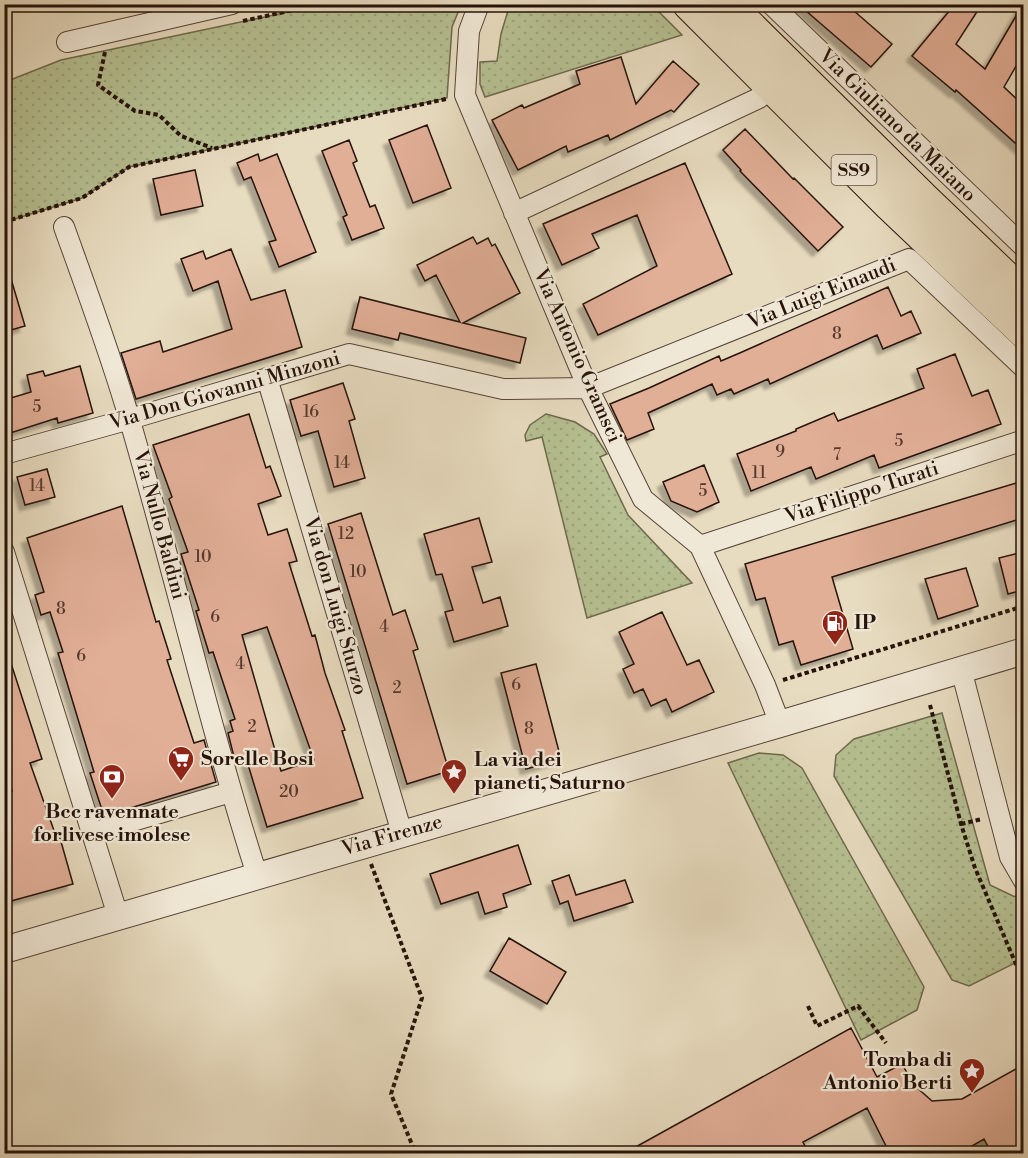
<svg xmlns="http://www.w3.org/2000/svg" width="1028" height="1158" font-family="'Libre Bodoni',serif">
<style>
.grass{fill:url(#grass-dots);stroke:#6e694e;stroke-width:1.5}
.building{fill:#e1ae96;stroke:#25120a;stroke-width:1.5;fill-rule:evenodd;filter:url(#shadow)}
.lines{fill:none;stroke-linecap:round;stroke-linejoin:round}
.minor-casing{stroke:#564438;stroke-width:22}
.tertiary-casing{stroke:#564438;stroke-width:28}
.primary-casing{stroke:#25120a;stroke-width:34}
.path{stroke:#25120a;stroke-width:4;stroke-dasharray:4.5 3;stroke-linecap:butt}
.minor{stroke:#f0e8d6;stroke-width:20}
.tertiary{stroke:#f0e8d6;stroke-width:26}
.primary{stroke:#e8dcc0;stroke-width:32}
.labels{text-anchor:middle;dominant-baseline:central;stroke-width:4.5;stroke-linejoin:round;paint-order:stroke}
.number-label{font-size:16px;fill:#54392d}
.shield{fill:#f0e8d6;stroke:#625247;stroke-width:1.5}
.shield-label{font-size:18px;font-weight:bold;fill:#25120a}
.street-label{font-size:20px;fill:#25120a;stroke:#f0e8d6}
.poi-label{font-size:20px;font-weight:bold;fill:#25120a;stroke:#f0e8d6;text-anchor:start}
</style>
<defs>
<pattern id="grass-dots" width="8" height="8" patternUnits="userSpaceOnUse" patternTransform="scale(1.5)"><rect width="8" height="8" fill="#b6c092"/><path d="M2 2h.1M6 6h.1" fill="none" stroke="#9ca47d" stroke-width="1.8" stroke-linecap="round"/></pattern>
<filter id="shadow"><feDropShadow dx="-5.5" dy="5.5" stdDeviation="1.5" flood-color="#0004"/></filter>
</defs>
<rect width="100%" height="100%" fill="#e8dcc0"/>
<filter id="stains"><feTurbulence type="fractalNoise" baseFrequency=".00333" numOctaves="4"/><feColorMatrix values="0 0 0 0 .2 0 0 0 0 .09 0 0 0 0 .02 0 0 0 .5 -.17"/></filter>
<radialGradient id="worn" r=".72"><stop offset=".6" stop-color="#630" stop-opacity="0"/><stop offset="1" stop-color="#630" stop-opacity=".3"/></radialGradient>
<path class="grass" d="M 510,4 L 652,5 L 682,35 L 485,97 L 480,84 L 480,62 L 497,61 L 501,34 Z
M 321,5 L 461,5 L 452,27 L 447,98 L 129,167 L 82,198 L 5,222 L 5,82 L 61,60 Z
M 546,414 L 575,422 L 594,434 L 607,454 L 600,457 L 628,515 L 692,583 L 587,618 L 542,437 L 526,441 L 525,435 L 530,425 Z
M 942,713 L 990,885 L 1013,896 L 1023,898 L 1023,959 L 969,986 L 952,980 L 834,776 L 836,755 L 854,739 Z
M 759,753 L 783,755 L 802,768 L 924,987 L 917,1010 L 861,1040 L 728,763 Z
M 984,1139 L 992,1154 L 958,1154 Z"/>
<path class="building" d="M 798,4 L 846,4 L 892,44 L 871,67 Z
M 955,4 L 982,4 L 956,44 L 985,69 L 1023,4 L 1023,54 L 1004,87 L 1023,105 L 1023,150 L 956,90 L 955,92 L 912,56 Z
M 621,57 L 636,104 L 673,61 L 699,84 L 674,112 L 671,110 L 610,140 L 608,135 L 568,152 L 566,146 L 518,170 L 492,120 L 522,105 L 524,108 L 580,84 L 576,71 Z
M 427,125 L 451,188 L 413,203 L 389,140 Z
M 745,129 L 793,179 L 794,178 L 843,227 L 818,251 L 740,171 L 741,170 L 723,150 Z
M 349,140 L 357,161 L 353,163 L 370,207 L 375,205 L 384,228 L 352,240 L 343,217 L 347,215 L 322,151 Z
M 258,154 L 260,161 L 277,154 L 316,252 L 279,267 L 269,242 L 276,240 L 251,177 L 244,180 L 237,163 Z
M 685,163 L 732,274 L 598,335 L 583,304 L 657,266 L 637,215 L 592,234 L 599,248 L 562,265 L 543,224 Z
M 195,170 L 203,206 L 161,215 L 153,179 Z
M 473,237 L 477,244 L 488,238 L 492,246 L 495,244 L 520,293 L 463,323 L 526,338 L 520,363 L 400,333 L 398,340 L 352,329 L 360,297 L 460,322 L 436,275 L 425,281 L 417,265 Z
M 231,249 L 251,300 L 285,290 L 302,347 L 136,399 L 121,353 L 160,341 L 163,352 L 232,329 L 218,281 L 193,291 L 181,259 L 203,251 L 206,259 Z
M 9,272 L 25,326 L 4,332 L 4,273 Z
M 888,287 L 901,316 L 911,311 L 921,333 L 883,349 L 877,335 L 770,384 L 768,379 L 734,394 L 731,389 L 717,395 L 712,384 L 648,413 L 654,429 L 627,440 L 610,404 L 649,388 L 719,356 L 721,361 L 742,352 Z
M 955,354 L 972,396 L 988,390 L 1001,424 L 879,468 L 874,455 L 816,479 L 811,467 L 751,491 L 737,454 L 796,431 L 796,429 L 834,413 L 838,421 L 924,388 L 917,369 Z
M 80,366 L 93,413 L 58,423 L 57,418 L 4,435 L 4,400 L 31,392 L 27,375 L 43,371 L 45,376 Z
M 343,383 L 355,419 L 349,421 L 365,478 L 334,487 L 318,431 L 301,436 L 290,400 Z
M 249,414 L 266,468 L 270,466 L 281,496 L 258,504 L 268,535 L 287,529 L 297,561 L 289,563 L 312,636 L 315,635 L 325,673 L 345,730 L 342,731 L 363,798 L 267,827 L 246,758 L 235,761 L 228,733 L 233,731 L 230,721 L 235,719 L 213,652 L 209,653 L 196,611 L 199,610 L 181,554 L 188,552 L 169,499 L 172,497 L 153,445 ZM 267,627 L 314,760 L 281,771 L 242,635 Z
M 704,465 L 719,502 L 697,512 L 671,501 L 663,482 Z
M 47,469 L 55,497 L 25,505 L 17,477 Z
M 1023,481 L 1023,518 L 832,577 L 853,649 L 801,665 L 793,641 L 779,645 L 765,598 L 756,600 L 745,564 Z
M 122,506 L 156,622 L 159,621 L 171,659 L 167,660 L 194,743 L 204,740 L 216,782 L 104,816 L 90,773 L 94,772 L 58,653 L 63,652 L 50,612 L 41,615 L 35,595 L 44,592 L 27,538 Z
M 361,513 L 393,615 L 405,610 L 418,649 L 413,651 L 449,771 L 407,784 L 328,524 Z
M 479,518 L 492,562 L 472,567 L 483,603 L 500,597 L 508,626 L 454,642 L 445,612 L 453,610 L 442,574 L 436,575 L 424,534 Z
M 1023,552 L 1023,590 L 1008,594 L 999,558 Z
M 966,568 L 978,606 L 938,619 L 925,579 Z
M 662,612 L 687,665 L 699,660 L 714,692 L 672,712 L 666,699 L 651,706 L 643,689 L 634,693 L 623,669 L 634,664 L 619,632 Z
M 4,654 L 8,654 L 42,759 L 30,763 L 57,839 L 60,838 L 73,884 L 4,903 L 4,793 L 12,791 L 4,764 Z
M 536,664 L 561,759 L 526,769 L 501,673 Z
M 518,845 L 531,884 L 503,894 L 507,907 L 485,914 L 478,892 L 441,904 L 430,874 Z
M 569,875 L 576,895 L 625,880 L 633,902 L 574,921 L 568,901 L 560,904 L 552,881 Z
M 509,938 L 566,972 L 547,1004 L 490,971 Z
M 851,1028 L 877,1077 L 902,1064 L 914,1085 L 932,1101 L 962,1099 L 1023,1065 L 1023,1154 L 992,1154 L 984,1139 L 958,1154 L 890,1154 L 867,1108 L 803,1142 L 809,1154 L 623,1154 Z"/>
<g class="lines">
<g class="minor-casing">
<path id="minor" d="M 479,4 L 469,31 L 465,95 L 588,388 L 643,499 L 700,546 L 765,685 L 780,724
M 771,4 L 1024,247
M 67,42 L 232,4
M 514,213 L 759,98
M 64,227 C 87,291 111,355 130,421 C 174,572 209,725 257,875
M 267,378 L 402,833
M 4,454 L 130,419 L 349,354 L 503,389 L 588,388 L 909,259 L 1024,368
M 700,546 L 1024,440
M 4,552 L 118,916
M 961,669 L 1010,857 L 1024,881
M 92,833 L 231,792"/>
</g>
<g class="tertiary-casing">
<path id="tertiary" d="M 4,950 L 780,724 L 1024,651"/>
</g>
<g class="primary-casing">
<path id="primary" d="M 689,4 L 890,205 L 1024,332
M 727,4 L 923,198 L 1024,295"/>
</g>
<path class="path" d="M 243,21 L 321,4
M 105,52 L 98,85 L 135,111 L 159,115 L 181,136 L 212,148
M 4,222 L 82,198 L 129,167 L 446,99
M 783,680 L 1024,606
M 930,705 L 961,824 L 975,868 L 1021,976
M 961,824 L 982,819
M 371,864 L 422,998 L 391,1094 L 416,1154
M 808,1006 L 817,1026 L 858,1006 L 886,1043"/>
<use href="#minor" class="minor"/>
<use href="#tertiary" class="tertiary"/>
<use href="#primary" class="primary"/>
</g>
<defs>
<g id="fuel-pin" transform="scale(1.35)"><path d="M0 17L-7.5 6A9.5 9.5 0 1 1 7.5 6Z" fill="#8f2418" stroke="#f0e8d6"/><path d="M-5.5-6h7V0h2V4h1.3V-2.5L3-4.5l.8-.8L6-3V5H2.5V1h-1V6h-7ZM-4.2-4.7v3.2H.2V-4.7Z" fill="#fff"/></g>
<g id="supermarket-pin" transform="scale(1.35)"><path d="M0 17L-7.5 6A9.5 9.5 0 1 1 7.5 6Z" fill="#8f2418" stroke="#f0e8d6"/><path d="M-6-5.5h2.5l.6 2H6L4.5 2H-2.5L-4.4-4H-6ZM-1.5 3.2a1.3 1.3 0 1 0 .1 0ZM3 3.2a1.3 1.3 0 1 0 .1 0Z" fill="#fff"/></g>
<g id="sight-pin" transform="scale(1.35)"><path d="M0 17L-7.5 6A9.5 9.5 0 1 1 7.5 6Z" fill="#8f2418" stroke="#f0e8d6"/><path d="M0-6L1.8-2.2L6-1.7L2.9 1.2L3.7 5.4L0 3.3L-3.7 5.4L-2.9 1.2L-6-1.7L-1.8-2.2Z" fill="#fff"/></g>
<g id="bank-pin" transform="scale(1.35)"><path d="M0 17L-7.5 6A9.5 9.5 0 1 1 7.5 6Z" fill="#8f2418" stroke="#f0e8d6"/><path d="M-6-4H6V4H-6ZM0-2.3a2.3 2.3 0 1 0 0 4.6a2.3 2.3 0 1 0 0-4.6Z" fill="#fff"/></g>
</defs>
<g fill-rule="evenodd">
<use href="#fuel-pin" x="835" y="623"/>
<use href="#supermarket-pin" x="181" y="759"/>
<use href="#sight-pin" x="454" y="772"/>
<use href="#bank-pin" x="112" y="777"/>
<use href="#sight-pin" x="972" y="1071"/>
</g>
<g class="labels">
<g class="number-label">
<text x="837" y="334">8</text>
<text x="37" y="407">5</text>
<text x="311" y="412">16</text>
<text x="899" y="441">5</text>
<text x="780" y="452">9</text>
<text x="837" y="455">7</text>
<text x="342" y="463">14</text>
<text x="759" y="473">11</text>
<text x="37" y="486">14</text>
<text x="703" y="491">5</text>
<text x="346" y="534">12</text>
<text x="203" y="557">10</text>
<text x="358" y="572">10</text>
<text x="61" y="609">8</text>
<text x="215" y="617">6</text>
<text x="384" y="627">4</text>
<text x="81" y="656">6</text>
<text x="240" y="664">4</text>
<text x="516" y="685">6</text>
<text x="397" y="688">2</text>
<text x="252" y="727">2</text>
<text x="529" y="729">8</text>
<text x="289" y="792">20</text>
</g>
<rect class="shield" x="831.5" y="155" width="45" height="30" rx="4.5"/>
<g class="shield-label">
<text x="854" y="170">SS9</text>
</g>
<g class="street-label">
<text transform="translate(897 126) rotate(44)">Via Giuliano da Maiano</text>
<text transform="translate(822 294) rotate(-22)">Via Luigi Einaudi</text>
<text transform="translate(577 356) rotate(66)">Via Antonio Gramsci</text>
<text transform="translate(225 391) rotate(-16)">Via Don Giovanni Minzoni</text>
<text transform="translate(862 493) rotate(-18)">Via Filippo Turati</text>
<text transform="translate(159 525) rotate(75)">Via Nullo Baldini</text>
<text transform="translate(335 606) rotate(74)">Via don Luigi Sturzo</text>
<text transform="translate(392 836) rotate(-16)">Via Firenze</text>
</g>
<g class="poi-label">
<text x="854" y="623">IP</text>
<text x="201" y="759">Sorelle Bosi</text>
<text x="474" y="760">La via dei<tspan x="474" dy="23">pianeti, Saturno</tspan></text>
<text x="112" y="812" text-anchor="middle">Bcc ravennate<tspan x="112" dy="23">forlivese imolese</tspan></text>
<text x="952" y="1060" text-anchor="end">Tomba di<tspan x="952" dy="23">Antonio Berti</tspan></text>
</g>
</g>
<rect width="1028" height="1158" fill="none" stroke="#e8dcc0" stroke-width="24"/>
<rect x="6" y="6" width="1016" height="1146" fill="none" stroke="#25120a" stroke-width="3"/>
<rect x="12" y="12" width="1004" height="1134" fill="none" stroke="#25120a" stroke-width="1.5"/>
<rect width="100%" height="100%" filter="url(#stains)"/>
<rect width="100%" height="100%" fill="url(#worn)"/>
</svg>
